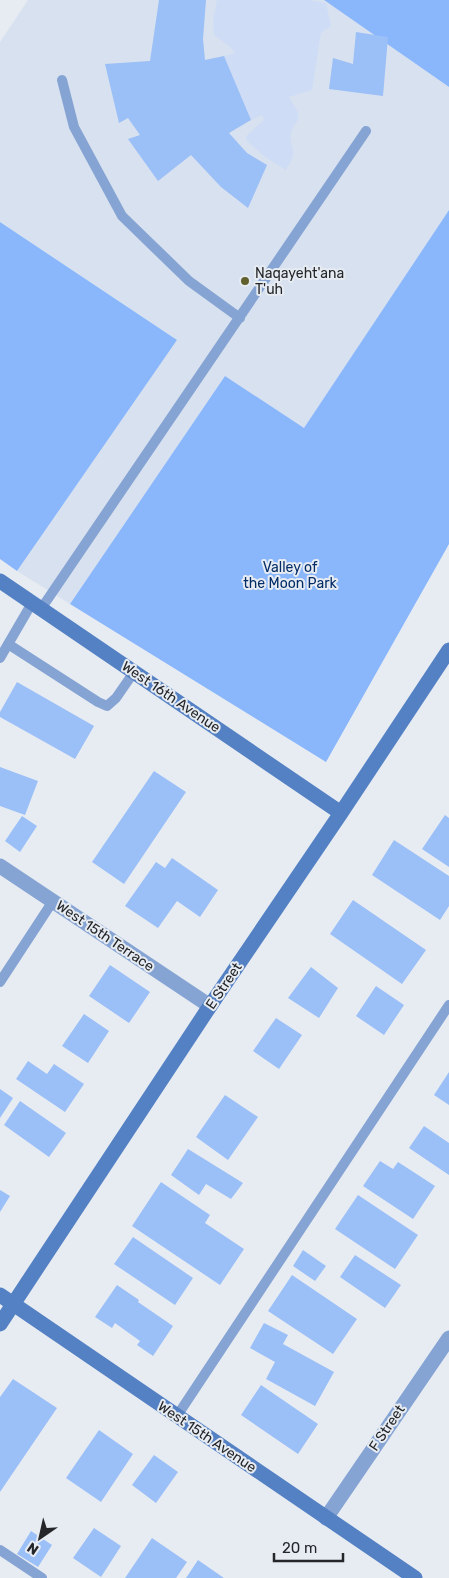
<svg xmlns="http://www.w3.org/2000/svg" width="449" height="1578" font-family="Rubik,sans-serif">
<style>
.built{fill:#d8e1ef}
.green{fill:#ceddf5}
.forest{fill:#8ab7fc}
.building{fill:#9bbff7}
.lines{fill:none;stroke-linecap:round;stroke-linejoin:round}
.lane{stroke:#86a4d3;stroke-width:10}
.street{stroke:#86a4d3;stroke-width:15}
.secondary{stroke:#5480c4;stroke-width:15}
.poi-dot{fill:#61612e;stroke:#e7ecf3;stroke-width:2}
.labels{text-anchor:middle;dominant-baseline:central;stroke-width:4;stroke-linejoin:round;paint-order:stroke}
.poi-label{font-size:14px;fill:#242629;stroke:#e7ecf3;text-anchor:start}
.park-label{font-size:14px;fill:#032c67;stroke:#e7ecf3}
.street-label{font-size:14px;fill:#242629;stroke:#e7ecf3}
</style>
<rect width="100%" height="100%" fill="#e7ecf3"/>
<path class="built" d="M 28,0 L 324,0 L 449,87 L 449,210 L 304,429 L 225,376 L 70,604 L 17,571 L 177,340 L 0,222 L 0,42 Z"/>
<path class="green" d="M 217,0 L 308,0 L 326,3 L 331,26 L 321,33 L 312,90 L 289,97 L 298,112 L 298,120 C 282,140 297,144 292,159 C 291,163 287,167 286,170 L 264,156 L 246,140 L 247,135 L 264,120 L 262,115 L 251,120 L 224,56 L 235,53 L 230,47 L 214,35 L 213,21 Z"/>
<path class="forest" d="M 324,0 L 449,0 L 449,87 Z
M 449,210 L 449,544 L 326,762 L 70,604 L 225,376 L 304,428 Z
M 0,222 L 177,340 L 17,571 L 0,559 Z"/>
<path class="building" d="M 159,0 L 206,0 L 203,39 L 205,60 L 224,56 L 251,120 L 229,133 L 247,153 L 267,165 L 248,208 L 221,187 L 191,155 L 158,181 L 128,139 L 140,135 L 128,118 L 119,123 L 105,64 L 150,61 Z
M 356,32 L 388,37 L 383,96 L 329,89 L 333,58 L 353,64 Z
M 17,682 L 94,726 L 75,759 L 0,717 L 0,712 Z
M 0,767 L 38,781 L 25,815 L 0,806 Z
M 154,771 L 186,792 L 124,884 L 92,862 Z
M 445,815 L 449,818 L 449,867 L 422,849 Z
M 22,816 L 37,826 L 20,852 L 5,841 Z
M 394,840 L 449,876 L 449,906 L 440,920 L 372,875 Z
M 172,858 L 218,890 L 200,917 L 177,901 L 158,928 L 125,906 L 156,862 L 165,868 Z
M 353,900 L 426,950 L 402,984 L 330,934 Z
M 110,965 L 150,992 L 129,1023 L 89,996 Z
M 311,967 L 338,988 L 319,1018 L 288,998 Z
M 376,986 L 404,1005 L 384,1035 L 356,1016 Z
M 84,1014 L 109,1031 L 88,1063 L 62,1046 Z
M 276,1018 L 302,1035 L 279,1069 L 253,1051 Z
M 28,1061 L 47,1074 L 54,1064 L 84,1084 L 65,1112 L 16,1079 Z
M 449,1072 L 449,1105 L 434,1095 Z
M 0,1089 L 13,1098 L 0,1118 Z
M 225,1095 L 258,1117 L 228,1160 L 196,1137 Z
M 20,1101 L 66,1133 L 49,1157 L 4,1125 Z
M 424,1126 L 449,1143 L 449,1175 L 409,1148 Z
M 188,1149 L 243,1183 L 231,1199 L 206,1184 L 199,1195 L 171,1175 Z
M 380,1161 L 393,1169 L 398,1162 L 435,1186 L 413,1219 L 363,1186 Z
M 161,1182 L 210,1215 L 205,1223 L 244,1249 L 220,1285 L 132,1226 Z
M 0,1190 L 10,1196 L 0,1212 Z
M 358,1195 L 418,1235 L 395,1269 L 335,1229 Z
M 133,1237 L 193,1278 L 175,1305 L 114,1264 Z
M 303,1250 L 326,1266 L 315,1281 L 293,1266 Z
M 355,1255 L 401,1285 L 385,1308 L 340,1277 Z
M 292,1275 L 357,1319 L 333,1354 L 268,1311 Z
M 117,1285 L 139,1300 L 138,1302 L 173,1326 L 153,1356 L 137,1345 L 140,1341 L 115,1323 L 112,1328 L 95,1317 Z
M 264,1323 L 288,1335 L 283,1344 L 334,1372 L 315,1406 L 266,1379 L 275,1362 L 250,1348 Z
M 13,1379 L 57,1408 L 0,1492 L 0,1397 Z
M 261,1385 L 318,1424 L 298,1454 L 241,1415 Z
M 99,1430 L 133,1454 L 101,1502 L 66,1478 Z
M 154,1455 L 178,1472 L 156,1503 L 132,1485 Z
M 94,1528 L 121,1546 L 101,1577 L 73,1558 Z
M 31,1531 L 52,1545 L 38,1567 L 17,1554 Z
M 152,1538 L 187,1562 L 176,1578 L 125,1578 Z
M 198,1560 L 224,1578 L 186,1578 Z"/>
<g class="lines">
<path class="lane" d="M 62,80 L 74,127 L 122,216 L 189,281 L 240,318
M 41,609 L 366,131
M 8,644 L 98,702 L 107,706 L 116,698 L 134,672
M 0,658 L 32,603
M 0,982 L 53,901
M 177,1416 L 449,1005
M 0,1550 L 42,1578"/>
<path class="street" d="M 0,866 L 210,1006
M 326,1518 L 449,1338"/>
<path class="secondary" d="M 0,581 L 341,813
M 0,1295 L 415,1578
M 0,1324 L 210,1006 L 341,813 L 449,650"/>
</g>
<circle class="poi-dot" cx="245" cy="281" r="5"/>
<g class="labels">
<g class="poi-label">
<text x="255" y="273">Naqayeht'ana<tspan x="255" dy="16">T'uh</tspan></text>
</g>
<g class="park-label">
<text x="290" y="567">Valley of<tspan x="290" dy="16">the Moon Park</tspan></text>
</g>
<g class="street-label">
<text transform="translate(171 697) rotate(34)">West 16th Avenue</text>
<text transform="translate(105 936) rotate(34)">West 15th Terrace</text>
<text transform="translate(224 986) rotate(-56)">E Street</text>
<text transform="translate(387 1428) rotate(-56)">F Street</text>
<text transform="translate(207 1437) rotate(34)">West 15th Avenue</text>
</g>
</g>
<g transform="translate(40 1538) rotate(214)" stroke="#e7ecf3" stroke-width="4" paint-order="stroke">
<path d="M0-4L9 19L0 12L-9 19Z" fill="#242629"/>
<text y="-8" font-size="14" font-weight="bold" text-anchor="middle" fill="#242629">N</text>
</g>
<path d="M274 1553v8h69v-8" fill="none" stroke="#242629" stroke-width="2.5"/>
<text x="282" y="1553" font-size="15" fill="#242629" stroke="#e7ecf3" stroke-width="4" paint-order="stroke">20 m</text>
</svg>
